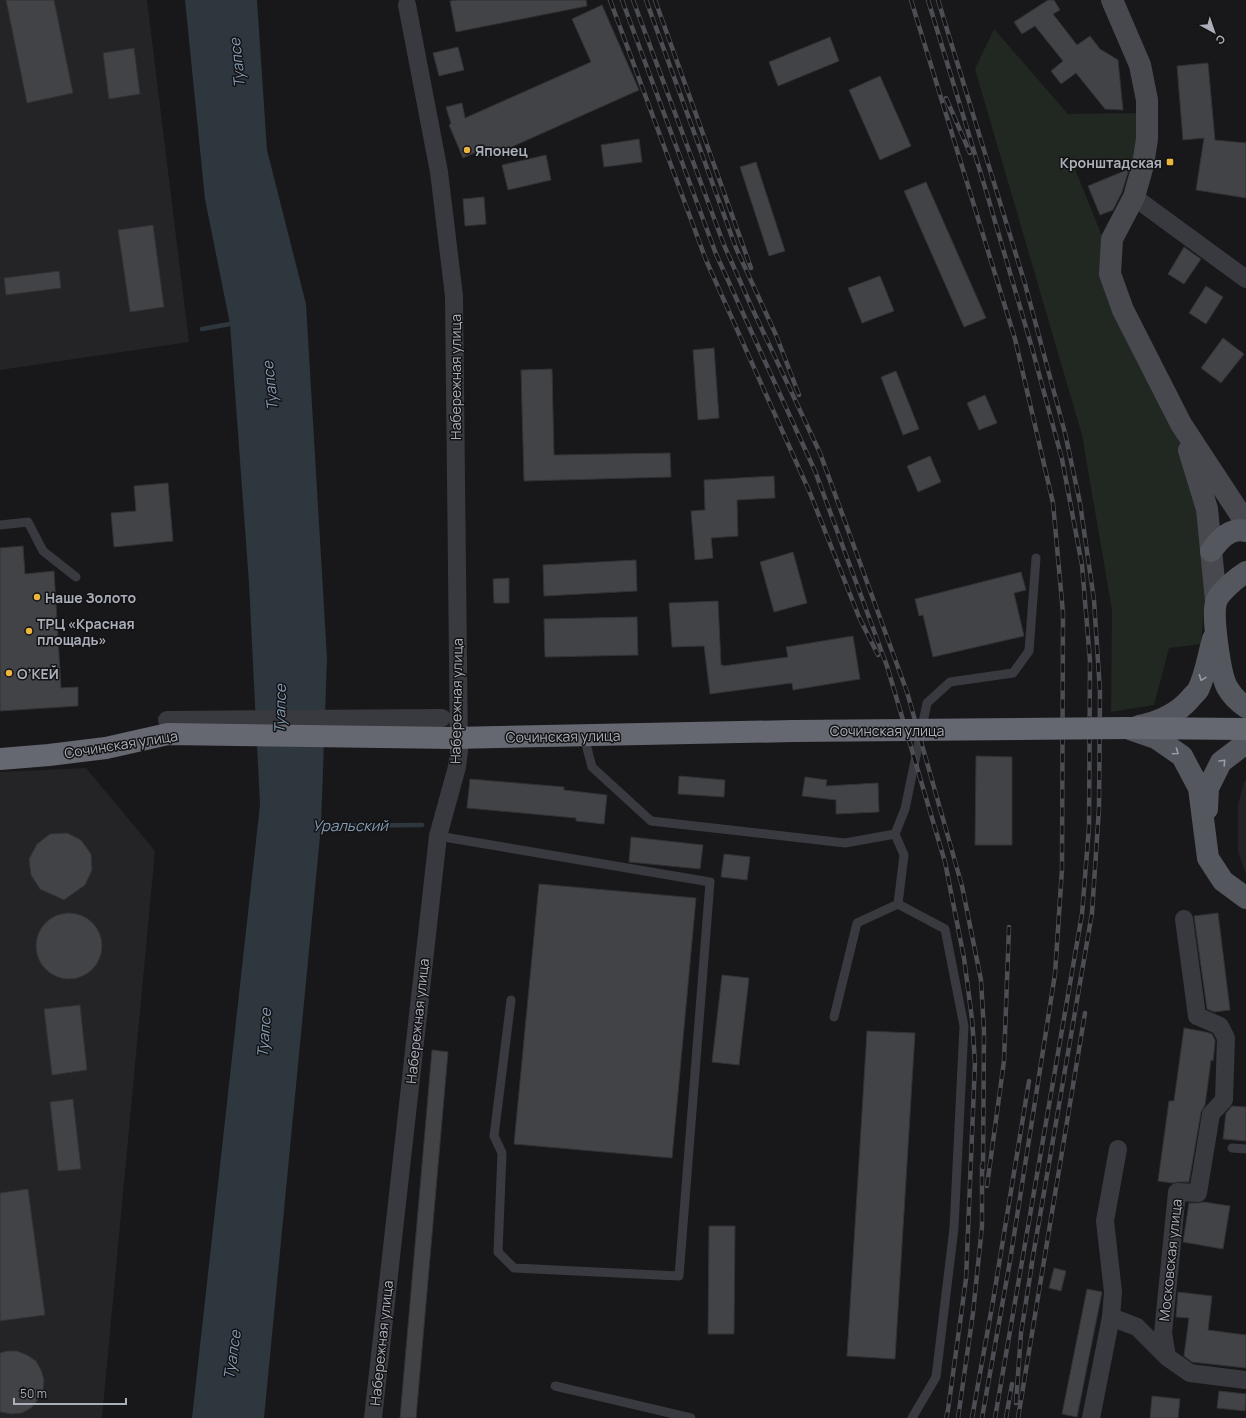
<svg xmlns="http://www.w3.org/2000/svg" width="1246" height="1418" font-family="Manrope,sans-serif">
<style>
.built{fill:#242427}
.green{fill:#202821}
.water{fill:#2e373e}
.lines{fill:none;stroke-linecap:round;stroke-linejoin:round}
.stream{stroke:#2e373e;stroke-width:4.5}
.building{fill:#424347;stroke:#323236}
.lane{stroke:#393a3f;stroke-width:9}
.street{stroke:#393a3f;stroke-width:18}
.secondary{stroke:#47494f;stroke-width:22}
.primary{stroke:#55575e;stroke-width:22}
.highway{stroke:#656870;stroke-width:22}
.rail-casing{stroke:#4c4e54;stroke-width:4.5}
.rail{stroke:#131315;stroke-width:3;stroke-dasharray:9;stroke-linecap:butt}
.highway-bridge{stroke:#656870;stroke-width:22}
.oneway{stroke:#9a9da7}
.poi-dot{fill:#edb53d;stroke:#131315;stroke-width:1.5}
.labels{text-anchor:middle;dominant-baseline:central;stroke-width:3;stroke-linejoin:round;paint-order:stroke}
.poi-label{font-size:14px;font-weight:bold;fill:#abafb9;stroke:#131315;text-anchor:start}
.street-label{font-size:14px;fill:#abafb9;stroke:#131315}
.water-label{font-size:15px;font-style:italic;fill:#839cb3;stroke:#131315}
</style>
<rect width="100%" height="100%" fill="#18181a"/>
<path class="built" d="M 0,0 L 147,0 L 189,342 L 0,370 Z
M 86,768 L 155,851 L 102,1418 L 0,1418 L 0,772 Z
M 1246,781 L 1246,875 L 1238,851 L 1238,805 L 1244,782 Z"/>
<path class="green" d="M 994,29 L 1068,114 L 1140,113 L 1137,159 L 1071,159 L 1102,236 L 1174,427 L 1202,512 L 1206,587 L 1201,644 L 1169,648 L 1154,705 L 1111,712 L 1112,610 L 1082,435 L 975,69 Z"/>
<path class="water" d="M 185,0 L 257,0 L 267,150 L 306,304 L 327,658 L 321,826 L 264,1418 L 192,1418 L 260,805 L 249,583 L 230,324 L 205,199 Z"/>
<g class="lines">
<path class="stream" d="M 202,329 L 230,324
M 316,826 L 422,825"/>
</g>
<path class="building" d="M 6,0 L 54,0 L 73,93 L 27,103 Z
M 457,0 L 586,0 L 587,6 L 456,32 L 450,1 Z
M 1048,0 L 1054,0 L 1060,10 L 1053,14 L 1077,45 L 1090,36 L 1100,49 L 1118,60 L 1123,110 L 1105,109 L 1076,73 L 1061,84 L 1051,71 L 1063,61 L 1035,26 L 1022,34 L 1014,22 Z
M 602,5 L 639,90 L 487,158 L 483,149 L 463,158 L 449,125 L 451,124 L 446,107 L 462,103 L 465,118 L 591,62 L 572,19 Z
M 830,37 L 839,61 L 778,86 L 769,62 Z
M 458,47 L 464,70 L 439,76 L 433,53 Z
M 134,48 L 140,94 L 109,99 L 103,53 Z
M 1208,63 L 1215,140 L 1246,143 L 1246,198 L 1196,190 L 1204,138 L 1183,140 L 1177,66 Z
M 880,76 L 911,146 L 880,160 L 849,90 Z
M 639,139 L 642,162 L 604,167 L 601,145 Z
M 546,155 L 551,180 L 508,190 L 502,165 Z
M 756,162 L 785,251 L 769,256 L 740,167 Z
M 1129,169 L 1122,192 L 1113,210 L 1100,215 L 1088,186 Z
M 926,182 L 986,318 L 964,327 L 904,191 Z
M 484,197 L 486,224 L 465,226 L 463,199 Z
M 153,225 L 164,307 L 130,312 L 118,230 Z
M 1184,247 L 1201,259 L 1184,284 L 1168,274 Z
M 59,271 L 61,288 L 6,295 L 4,278 Z
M 880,276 L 894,311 L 862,323 L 848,288 Z
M 1206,286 L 1223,297 L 1206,324 L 1189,313 Z
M 1223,338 L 1244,354 L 1221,383 L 1201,368 Z
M 714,348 L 719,418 L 698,420 L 693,350 Z
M 552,369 L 554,455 L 670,453 L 671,477 L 524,481 L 521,370 Z
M 896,371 L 919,429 L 903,435 L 881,377 Z
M 985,395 L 997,423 L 979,430 L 967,403 Z
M 930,456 L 941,482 L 918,492 L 907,466 Z
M 774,476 L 775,498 L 737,500 L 738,536 L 711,538 L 713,558 L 695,560 L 691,511 L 705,510 L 704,480 Z
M 168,483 L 173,541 L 114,547 L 111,513 L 136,511 L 134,486 Z
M 23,546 L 25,574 L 54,571 L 61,688 L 78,687 L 78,706 L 0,711 L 0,548 Z
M 793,552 L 807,603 L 774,612 L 760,562 Z
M 636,560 L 637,591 L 544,596 L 543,565 Z
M 1021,572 L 1026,590 L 1014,593 L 1024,636 L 933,657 L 923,615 L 919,616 L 915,599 Z
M 509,578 L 509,603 L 494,603 L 493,579 Z
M 718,601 L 721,665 L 723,665 L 723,666 L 788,657 L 786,647 L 853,636 L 860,679 L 793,690 L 792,683 L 710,694 L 704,646 L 672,647 L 669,603 Z
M 637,617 L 638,655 L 545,657 L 544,619 Z
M 976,756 L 1012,757 L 1012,845 L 975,845 Z
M 679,776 L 725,780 L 724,797 L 678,794 Z
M 805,777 L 827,780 L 826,786 L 878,783 L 879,812 L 836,814 L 836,800 L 802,796 Z
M 470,779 L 564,787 L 564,790 L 607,795 L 604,824 L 576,821 L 576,818 L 467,808 Z
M 67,833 L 81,840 L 91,854 L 92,870 L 85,885 L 64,900 L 40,889 L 31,875 L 29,859 L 37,844 L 50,834 Z
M 631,837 L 703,845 L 700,869 L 629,862 Z
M 724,854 L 750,857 L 747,880 L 721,877 Z
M 539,884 L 696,898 L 672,1158 L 514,1144 Z
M36 946a33 33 0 1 1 66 0a33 33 0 1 1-66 0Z
M 1218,913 L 1230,1010 L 1214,1012 L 1207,1009 L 1194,916 Z
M 722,975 L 749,978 L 739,1065 L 712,1062 Z
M 80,1005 L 87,1070 L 52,1075 L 44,1009 Z
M 1184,1028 L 1206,1032 L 1212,1034 L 1215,1040 L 1215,1043 L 1213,1061 L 1211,1060 L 1205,1105 L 1201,1112 L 1189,1182 L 1178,1182 L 1172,1183 L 1158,1181 L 1169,1101 L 1174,1101 Z
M 867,1031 L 915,1033 L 895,1359 L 847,1356 Z
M 432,1050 L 448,1052 L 416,1418 L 400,1418 Z
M 73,1099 L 81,1169 L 58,1171 L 50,1102 Z
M 1232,1106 L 1246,1107 L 1246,1141 L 1223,1139 L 1226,1113 Z
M 28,1189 L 45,1315 L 0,1321 L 0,1193 Z
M 1204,1202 L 1230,1206 L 1223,1249 L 1183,1242 L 1189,1203 L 1198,1203 Z
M 709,1226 L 735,1226 L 734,1334 L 708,1334 Z
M 1054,1268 L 1066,1271 L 1061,1291 L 1049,1288 Z
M 1087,1289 L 1102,1292 L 1077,1417 L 1062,1414 Z
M 1178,1292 L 1212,1296 L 1208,1330 L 1246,1335 L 1246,1368 L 1192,1362 L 1184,1356 L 1189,1318 L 1176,1317 Z
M 7,1351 L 17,1351 L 27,1355 L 36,1361 L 41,1370 L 44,1380 L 43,1391 L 38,1400 L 31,1408 L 22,1413 L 12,1414 L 0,1412 L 0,1353 Z
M 1219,1391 L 1246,1394 L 1245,1411 L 1217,1408 Z
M 1152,1396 L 1180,1399 L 1178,1418 L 1150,1418 Z"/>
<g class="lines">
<path class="lane" d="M 0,525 L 28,522 L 43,551 L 76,577
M 586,736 L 587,748 L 592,767 L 651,821 L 845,843 L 895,834 L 905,809 L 927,703 L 950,682 L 1013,673 L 1029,651 L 1036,558
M 895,834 L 904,855 L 898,904 L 945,929 L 964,1026 L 954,1228 L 936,1377 L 912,1418
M 438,836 L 710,882 L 679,1276 L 514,1268 L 498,1252 L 502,1153 L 494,1136 L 511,1000
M 834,1017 L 857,923 L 898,904
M 1232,1148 L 1246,1149
M 555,1386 L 691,1418"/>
<path class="street" d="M 1134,197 L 1246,279
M 167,720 L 442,718
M 1111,1317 L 1137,1327 L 1167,1357 L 1190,1373 L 1246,1380
M 1167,1357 L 1163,1333 L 1177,1192 L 1198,1193 L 1211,1114 L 1224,1100 L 1226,1038 L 1220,1026 L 1197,1016 L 1184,919
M 373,1418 L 438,836 L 457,767 L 459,751 L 454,296 L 439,172 L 407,5
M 1091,1418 L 1111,1317 L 1113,1292 L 1105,1221 L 1118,1149"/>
<path class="secondary" d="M 1112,0 L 1140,65 L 1147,100 L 1147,139 L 1143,165 L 1134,197 L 1112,239 L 1110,274 L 1123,310 L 1181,424 L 1246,523
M 1189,450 L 1207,509 L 1216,601"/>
<path class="primary" d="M 1211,551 C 1220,539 1230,527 1246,531
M 1246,572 C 1238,577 1219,592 1216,602 C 1212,617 1220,674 1227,687 C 1232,696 1237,701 1246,707
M 1139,726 C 1159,722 1176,715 1190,699 C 1192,696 1196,693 1198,690 C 1206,674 1208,656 1213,639
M 1130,729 L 1156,738 L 1182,756 L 1199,788 L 1208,858 L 1223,881 L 1246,898
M 1207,809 L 1208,788 L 1221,762 L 1246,743"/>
<path class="highway" d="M 1129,728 L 1246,729
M 0,759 L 49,755 L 106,748 L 168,734 L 453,738 L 793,731"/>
<g class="rail-casing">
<path id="rail" d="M 610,0 L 706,260 L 810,493 L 859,617 L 878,655
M 622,0 L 716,254 L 815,471 L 887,666 L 945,862 L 964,958 L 972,1019 L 975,1063 L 966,1279 L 948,1410 L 946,1418
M 633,0 L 724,245 L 752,308 L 820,453 L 907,692 L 962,886 L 981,980 L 984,1031 L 983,1169
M 646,0 L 736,248 L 776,335 L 799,395
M 655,0 L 751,268
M 911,0 L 1015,339 L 1053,503 L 1063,613 L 1062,869 L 1055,974 L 1010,1261 L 982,1418
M 928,0 L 987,194 L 1032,348 L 1062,459 L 1082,565 L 1090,661 L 1089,827 L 1082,914 L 995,1418
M 938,0 L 1025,284 L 1065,433 L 1080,503 L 1094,600 L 1100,692 L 1099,808 L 1092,913 L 1031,1268
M 946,98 L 970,153
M 987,1186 L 1004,1061 L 1009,927
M 1016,1403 L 1021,1333 L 1032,1264
M 958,1418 L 973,1313 L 982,1226 L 982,1165
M 972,1418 L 993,1301 L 1029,1081
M 1006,1418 L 1012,1384
M 1018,1418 L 1085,1013"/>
</g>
<use href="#rail" class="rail"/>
<path class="highway-bridge" d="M 793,731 L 1129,728"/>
</g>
<defs><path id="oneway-chevron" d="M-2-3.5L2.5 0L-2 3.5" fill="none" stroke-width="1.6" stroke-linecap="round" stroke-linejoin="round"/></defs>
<g class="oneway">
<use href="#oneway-chevron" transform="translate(1202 678) rotate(111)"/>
<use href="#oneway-chevron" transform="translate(1176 752) rotate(35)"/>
<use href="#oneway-chevron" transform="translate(1223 762) rotate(-47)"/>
</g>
<g class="poi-dot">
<circle cx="467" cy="150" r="4"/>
<rect x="1166" y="158" width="8" height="8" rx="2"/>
<circle cx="37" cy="597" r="4"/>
<circle cx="29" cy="631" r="4"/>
<circle cx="9" cy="673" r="4"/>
</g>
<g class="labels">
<g class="poi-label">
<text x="475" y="150">Японец</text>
<text x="1162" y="162" text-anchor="end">Кронштадская</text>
<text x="45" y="597">Наше Золото</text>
<text x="37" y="623">ТРЦ «Красная<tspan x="37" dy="16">площадь»</tspan></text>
<text x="17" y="673">О’КЕЙ</text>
</g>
<g class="street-label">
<text transform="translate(455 377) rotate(-90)">Набережная улица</text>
<text transform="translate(456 701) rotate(-89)">Набережная улица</text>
<text x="887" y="730">Сочинская улица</text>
<text transform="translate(563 736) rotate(-1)">Сочинская улица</text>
<text transform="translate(121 744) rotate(-9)">Сочинская улица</text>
<text transform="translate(417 1021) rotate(-84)">Набережная улица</text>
<text transform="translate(1170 1260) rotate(-84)">Московская улица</text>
<text transform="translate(381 1343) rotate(-84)">Набережная улица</text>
</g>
<g class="water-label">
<text transform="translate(237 63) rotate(-96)">Туапсе</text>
<text transform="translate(270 386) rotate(-96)">Туапсе</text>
<text transform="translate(280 709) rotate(-89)">Туапсе</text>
<text x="350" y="825">Уральский</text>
<text transform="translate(264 1033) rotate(-86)">Туапсе</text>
<text transform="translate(232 1355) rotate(-82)">Туапсе</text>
</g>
</g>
<g transform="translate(1214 32) rotate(140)" stroke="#131315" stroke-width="3" paint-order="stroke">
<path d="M0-3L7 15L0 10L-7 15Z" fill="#abafb9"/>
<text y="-6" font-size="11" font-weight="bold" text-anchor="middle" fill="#abafb9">С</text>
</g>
<path d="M14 1398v6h112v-6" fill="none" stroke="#abafb9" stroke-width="2"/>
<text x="20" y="1398" font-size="12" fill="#abafb9" stroke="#131315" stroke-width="3" paint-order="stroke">50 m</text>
</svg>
